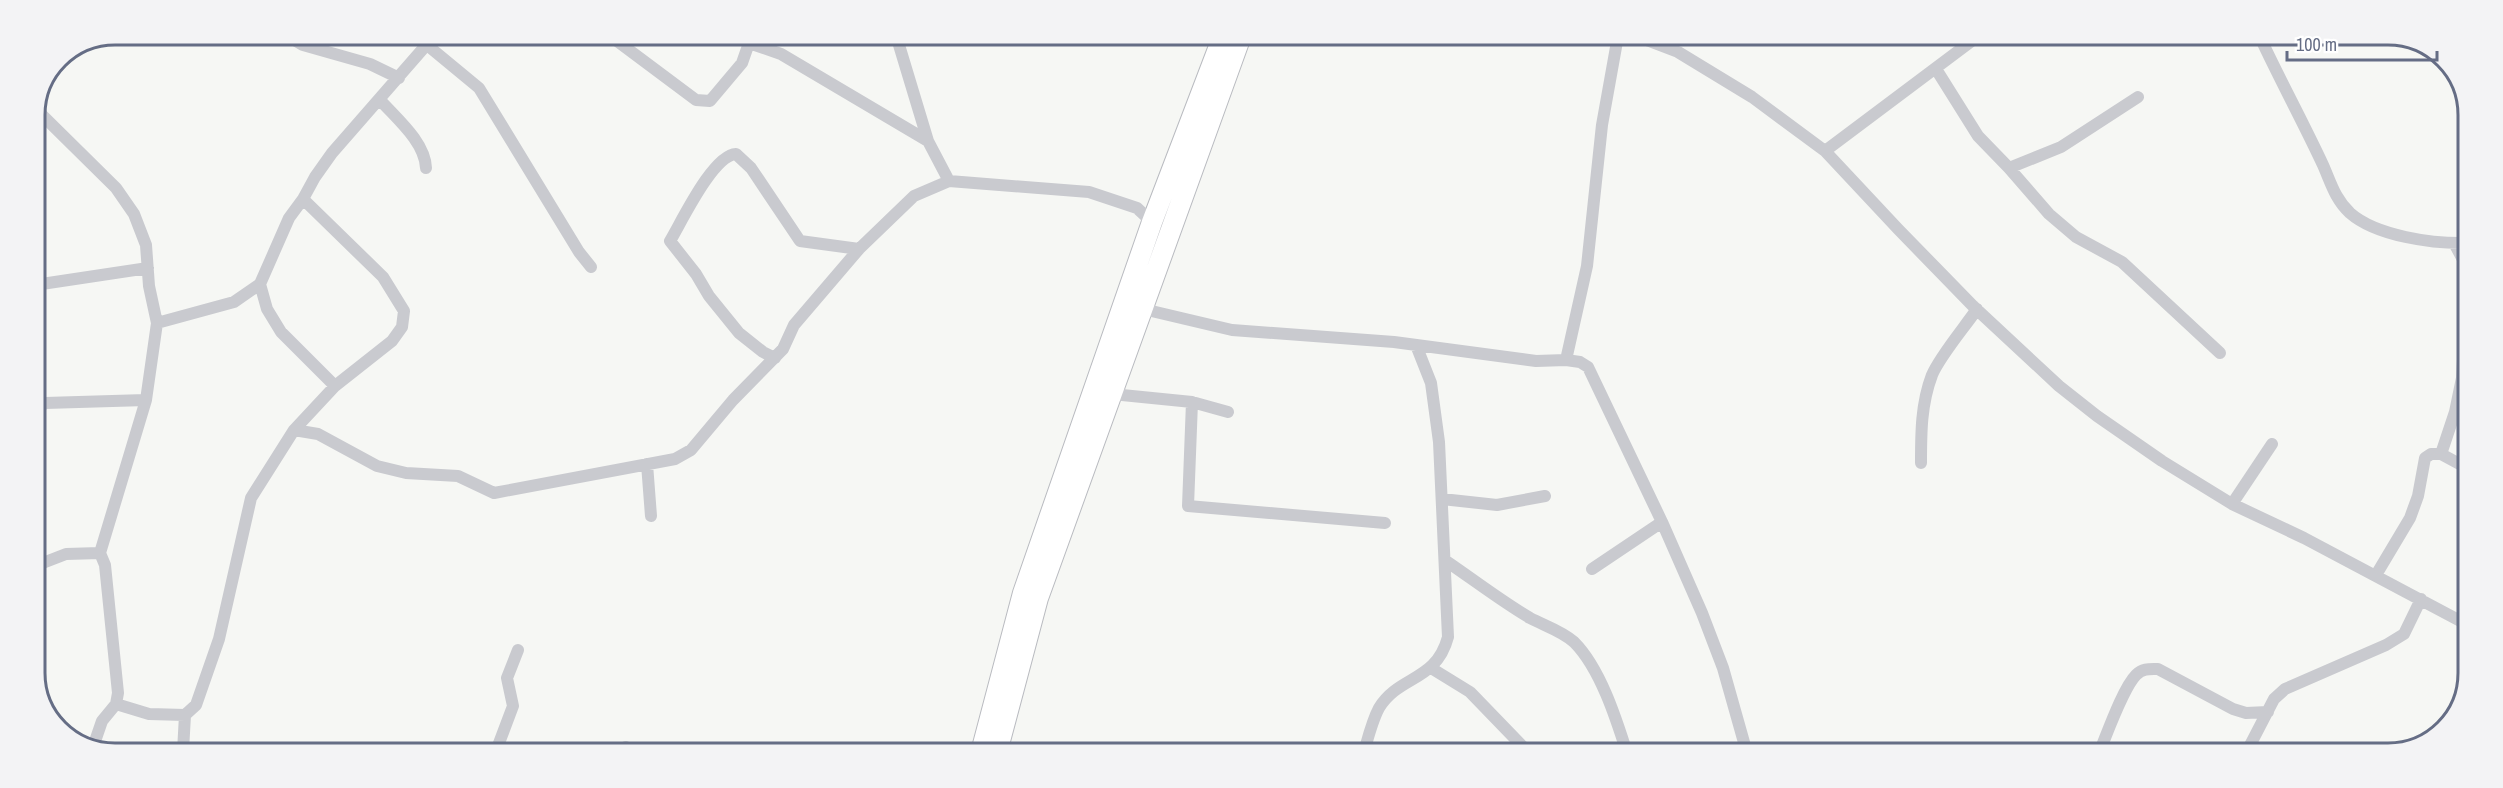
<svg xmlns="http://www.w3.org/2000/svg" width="2503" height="788" font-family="'Archivo Narrow',sans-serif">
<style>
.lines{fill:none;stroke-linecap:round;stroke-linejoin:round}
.primary-casing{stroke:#b9bbc0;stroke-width:22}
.minor{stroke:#c9cacf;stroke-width:12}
.primary{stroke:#fff;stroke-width:20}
.rim{fill:none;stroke:#656d85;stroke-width:3}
</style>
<rect width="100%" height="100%" fill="#f6f7f4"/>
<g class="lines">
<g class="primary-casing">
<path id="primary" d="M 981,752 L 1023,593 L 1152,222 L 1223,36
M 997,752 L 1038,598 L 1241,36"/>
</g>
<path class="minor" d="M 286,35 L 303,45 L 370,64 L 399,78
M 609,35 L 696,100 L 710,101 L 742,63 L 749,43
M 741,35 L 749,43 L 781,54 L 928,141
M 896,35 L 928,141 L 949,181 L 1089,192 L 1137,208 L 1152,222
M 1636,36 L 1678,52 L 1752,97 L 1825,151 L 1977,37
M 2260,37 C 2280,80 2303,122 2323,165 C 2331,183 2335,199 2350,213 C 2376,236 2433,244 2468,243
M 427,45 L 479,88 L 579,252 L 591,267
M 1936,69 L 1978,136 L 2009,168 L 2061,147 L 2138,97
M 380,100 C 397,119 425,142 426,168
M 37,110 L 116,188 L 134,214 L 146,245 L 149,286 L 157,323 L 146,400 L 100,553 L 105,565 L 118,693 L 116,704 L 102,721 L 92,750
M 1825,151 L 1898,229 L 1973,306 L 2059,386 L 2097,416 L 2162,461 L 2232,504 L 2304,538 L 2466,624
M 2009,168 L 2049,214 L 2076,237 L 2122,262 L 2220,353
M 2454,243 L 2467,267
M 260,284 L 267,309 L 281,332 L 335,386
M 35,285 L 148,268
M 1143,309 L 1232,330 L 1394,342 L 1536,361 L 1566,360 L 1580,362 L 1588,367 L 1662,522 L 1702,613 L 1723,668 L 1747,753
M 157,323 L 234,302 L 260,284 L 289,218 L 303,199 L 315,177 L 332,153 L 435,35
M 775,358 L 763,352 L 739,333 L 709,296 L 696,274 L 670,241 C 682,221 713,155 736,154 L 751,168 L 800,241 L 859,249
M 1566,360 L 1587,266 L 1602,125 L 1618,36
M 1112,394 L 1192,402 L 1228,412
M 1192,402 L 1188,506 L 1385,523
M 35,410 L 45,403 L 146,400
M 294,430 L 318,434 L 377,466 L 406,473 L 458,476 L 494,493 L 675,459 L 691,450 L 733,400 L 783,349 L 794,325 L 859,249 L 914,196 L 949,181
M 1921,463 C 1921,433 1921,404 1932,375 C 1940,356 1964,328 1977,309
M 647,464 L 651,516
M 2467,468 L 2441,454 L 2455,412 L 2462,378 L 2468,266
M 1442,499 L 1497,505 L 1545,496
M 2232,504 L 2272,444
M 1446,561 C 1474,580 1501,601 1530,618 C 1543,625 1562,631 1574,642 C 1600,668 1616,718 1627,753
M 35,566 L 66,554 L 100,553
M 1592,569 L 1662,522
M 2376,575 L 2410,518 L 2418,496 L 2425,458 L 2431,454 L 2441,454
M 1431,668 L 1470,692 L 1528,752
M 116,704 L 149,714 L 185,715 L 196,705 L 219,639 L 251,498 L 294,430 L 335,386 L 392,341 L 402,327 L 404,311 L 383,277 L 303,199
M 183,751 L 185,715
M 496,751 L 513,706 L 507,678 L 518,650
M 625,751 L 626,747
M 1364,752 C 1368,738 1372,721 1379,708 C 1399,675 1436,682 1448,637 L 1439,442 L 1431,383 L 1416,345
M 2099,753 C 2107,734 2123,688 2136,675 C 2143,668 2150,669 2158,669 L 2233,709 L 2246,713 L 2268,712
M 2246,753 L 2274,699 L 2285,689 L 2386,645 L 2404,634 L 2421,599"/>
<use href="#primary" class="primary"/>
</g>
<path d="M0 0H2503V788H0ZM115 45H2388A70 70 0 0 1 2458 115V673A70 70 0 0 1 2388 743H115A70 70 0 0 1 45 673V115A70 70 0 0 1 115 45Z" fill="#f3f3f5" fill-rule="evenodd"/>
<path class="rim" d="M115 45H2388A70 70 0 0 1 2458 115V673A70 70 0 0 1 2388 743H115A70 70 0 0 1 45 673V115A70 70 0 0 1 115 45Z"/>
<path d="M2287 51v9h150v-9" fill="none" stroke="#656d85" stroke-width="3"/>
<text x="2296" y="51" font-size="18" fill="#656d85" stroke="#ffffff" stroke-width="4.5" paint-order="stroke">100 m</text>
</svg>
